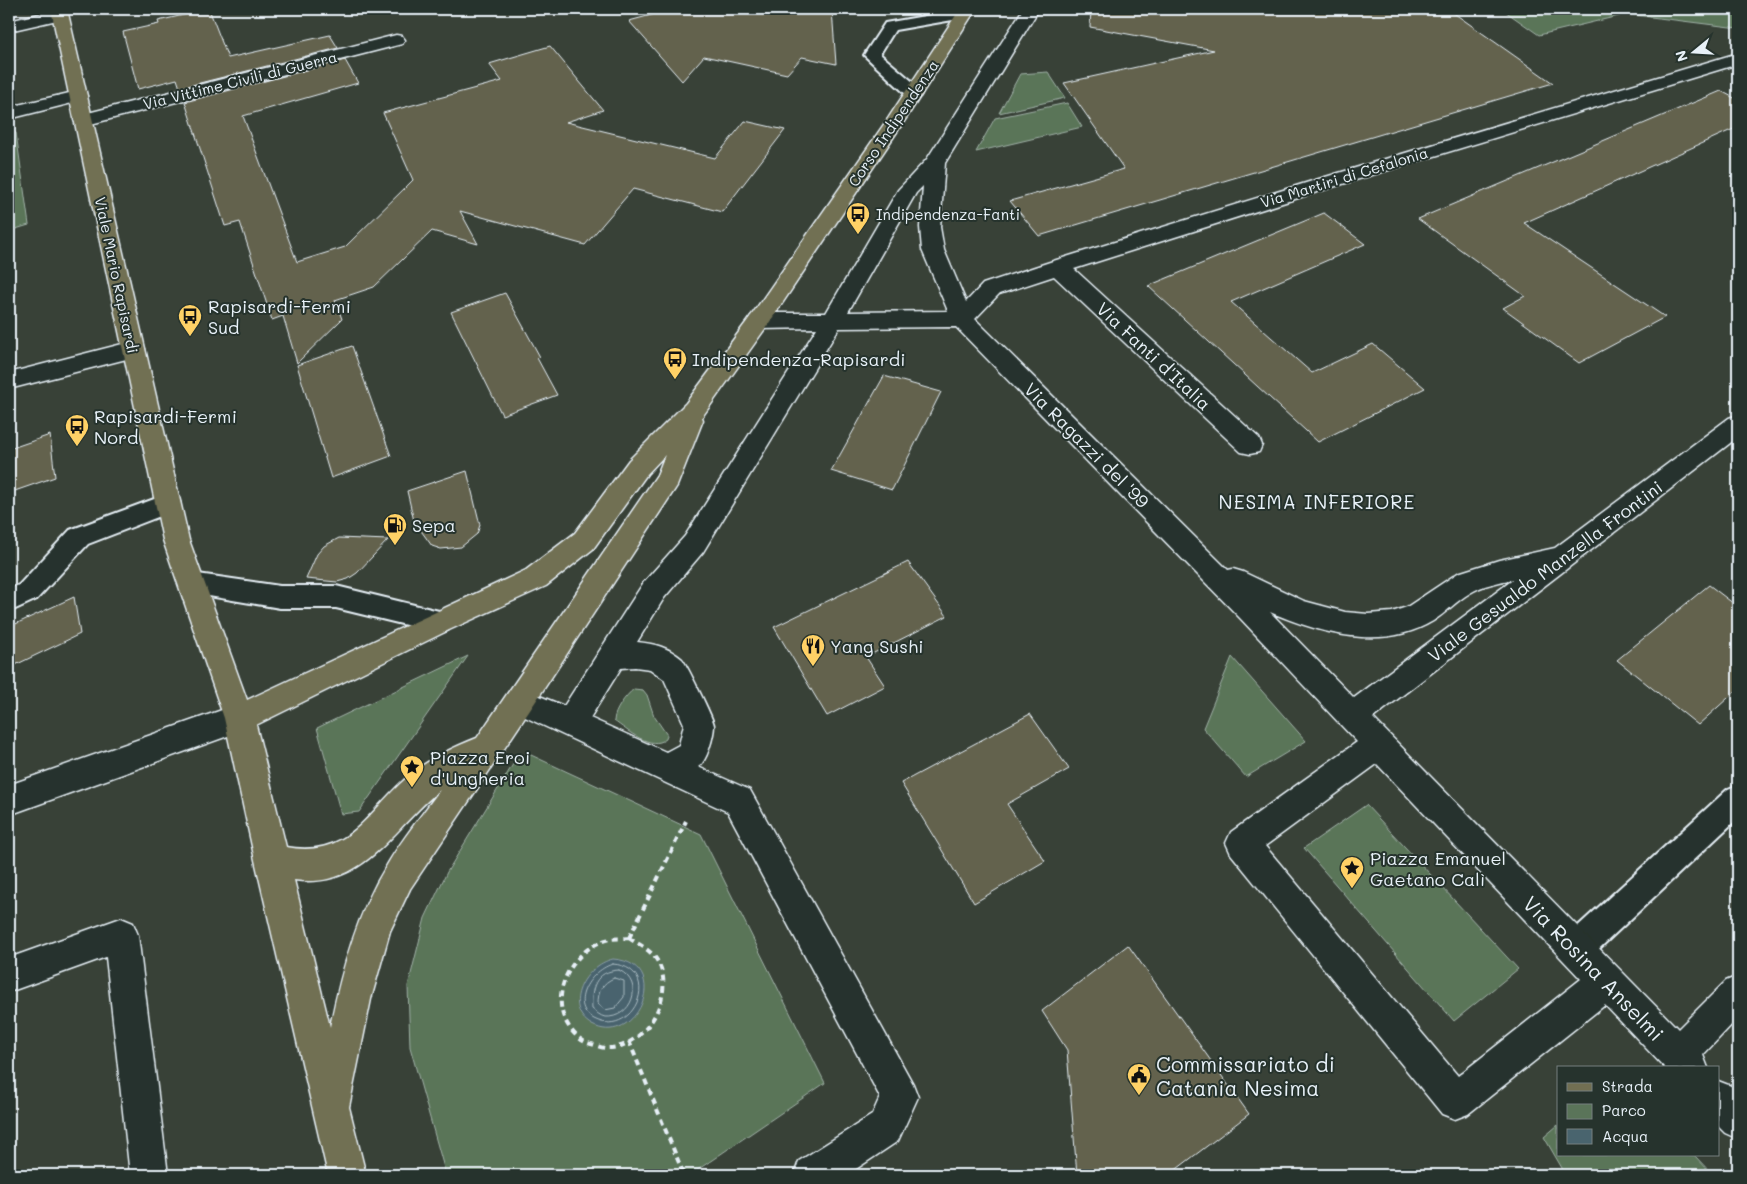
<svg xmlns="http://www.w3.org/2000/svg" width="1747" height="1184" font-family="Mali,sans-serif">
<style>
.green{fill:#5a7459;stroke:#a1b2a8}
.water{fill:#49646e;stroke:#899ca5}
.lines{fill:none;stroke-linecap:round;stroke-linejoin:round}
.shore{stroke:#a8b9c1;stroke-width:1}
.building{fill:#63624e;stroke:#e8f1f8}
.service-casing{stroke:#e8f1f8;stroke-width:4}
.minor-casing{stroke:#e8f1f8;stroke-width:3}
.primary-casing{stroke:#e8f1f8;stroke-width:3}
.path{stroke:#e8f1f8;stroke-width:4;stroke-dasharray:6 4.5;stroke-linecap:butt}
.service{fill:#26332d;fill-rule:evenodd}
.minor{fill:#26332d;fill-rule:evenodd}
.primary{fill:#716f52;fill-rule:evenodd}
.labels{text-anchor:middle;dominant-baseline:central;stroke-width:4;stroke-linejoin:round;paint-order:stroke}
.far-street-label{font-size:15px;fill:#e8f1f8;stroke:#26332d}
.far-poi-label{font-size:15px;fill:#e8f1f8;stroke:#26332d;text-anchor:start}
.poi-label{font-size:18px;fill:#e8f1f8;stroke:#26332d;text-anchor:start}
.street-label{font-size:18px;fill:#e8f1f8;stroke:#26332d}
.neighbourhood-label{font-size:19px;letter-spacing:1px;fill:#e8f1f8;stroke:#26332d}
.near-street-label{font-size:21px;fill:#e8f1f8;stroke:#26332d}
.near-poi-label{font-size:21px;fill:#e8f1f8;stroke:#26332d;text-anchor:start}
</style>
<rect width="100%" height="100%" fill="#384137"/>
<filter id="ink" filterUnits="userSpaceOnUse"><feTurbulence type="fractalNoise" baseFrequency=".02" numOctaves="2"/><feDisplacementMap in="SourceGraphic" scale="10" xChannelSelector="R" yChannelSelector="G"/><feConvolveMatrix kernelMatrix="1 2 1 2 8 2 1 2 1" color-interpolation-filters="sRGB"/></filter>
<g filter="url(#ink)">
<path class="green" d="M 1502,9 L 1738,9 L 1738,28 L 1627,14 L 1539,35 Z
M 1048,72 L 1065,98 L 999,113 L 1020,74 Z
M 1067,103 L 1082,127 L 976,152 L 995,118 Z
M 9,130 L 16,133 L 29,225 L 9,231 Z
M 468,656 L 359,812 L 341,814 L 317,728 Z
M 1232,657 L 1306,741 L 1246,777 L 1203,728 Z
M 634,689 L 643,690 L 647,695 L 654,716 L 667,735 L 666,739 C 651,751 627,730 614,721 C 614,711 626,695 634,689 Z
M 531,755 L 701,834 L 825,1083 L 690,1175 L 446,1175 L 410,1047 L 408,986 L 425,918 L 447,872 L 515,761 Z
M 1366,805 L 1518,969 L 1454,1021 L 1304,848 Z
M 1558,1125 L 1558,1155 L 1694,1155 L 1713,1175 L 1566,1175 L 1544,1137 Z"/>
<path class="water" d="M 613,959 C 674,963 637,1049 592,1025 C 561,1007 585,965 613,959 Z"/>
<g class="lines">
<path class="shore" d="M 613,964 C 664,968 634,1040 594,1019 C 567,1004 592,969 613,964 Z
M 619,970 C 646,983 631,1019 605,1017 C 600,1016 596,1012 592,1009 C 591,989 594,971 619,970 Z
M 614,978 L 624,981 L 624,997 L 615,1008 L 605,1010 L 598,1004 C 598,991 602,983 614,978 Z"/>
</g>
<path class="building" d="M 209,9 L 228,58 L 330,35 L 338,48 L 180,88 L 177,79 L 138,89 L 123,32 L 159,24 L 158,21 Z
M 694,9 L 748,9 L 744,13 L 832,10 L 836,64 L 802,57 L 787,74 L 704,56 L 682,81 L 629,21 L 670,10 L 689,14 Z
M 1091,9 L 1448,9 L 1553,83 L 1039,236 L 1010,201 L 1124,169 L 1064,83 L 1214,50 L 1090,27 Z
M 550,46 L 603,110 L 566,122 L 715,158 L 745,121 L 785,130 L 722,212 L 633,189 L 585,245 L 460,211 L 478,244 L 432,231 L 374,287 L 335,300 L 342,319 L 297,363 L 283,316 L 272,320 L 240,222 L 225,226 L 185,102 L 345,60 L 358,83 L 243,116 L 297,262 L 345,247 L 413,180 L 383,113 L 502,81 L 489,64 Z
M 1721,91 L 1738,100 L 1738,127 L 1524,223 L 1665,317 L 1579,363 L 1503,308 L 1525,296 L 1418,219 Z
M 1324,213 L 1365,244 L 1231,302 L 1312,373 L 1373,344 L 1425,388 L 1318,442 L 1148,286 Z
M 505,293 L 540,357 L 537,358 L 557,395 L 502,415 L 451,312 Z
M 352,346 L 391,456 L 331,478 L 297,365 Z
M 884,376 L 941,392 L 892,490 L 831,471 Z
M 50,435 L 55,477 L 9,493 L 9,449 Z
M 467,471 L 480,525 L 477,534 L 461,547 L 441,549 L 432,546 L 414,521 L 407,491 Z
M 339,538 L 388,540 L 357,573 L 348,579 L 337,582 L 306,579 L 317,554 L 324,546 Z
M 908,562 L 947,616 L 866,657 L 885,686 L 827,716 L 774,627 Z
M 1709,585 L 1738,607 L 1738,689 L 1698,725 L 1617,660 Z
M 74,597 L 80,634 L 9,668 L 9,627 Z
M 1030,714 L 1069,769 L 1007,804 L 1045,861 L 974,903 L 901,783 Z
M 1128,945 L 1249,1114 L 1169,1175 L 1077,1175 L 1067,1050 L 1042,1011 Z"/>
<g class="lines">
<g class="service-casing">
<path id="service" d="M 965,9 L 970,11 L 973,14 L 970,17 L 895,30 L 880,54 L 920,88 L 922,92 L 920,96 L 908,96 L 864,55 L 885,23 Z
M 168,494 L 176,496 L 180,503 L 176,510 L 88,544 L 37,599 L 9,612 L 9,589 L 19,585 L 70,530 Z
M 191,573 L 280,586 L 336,586 L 439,611 L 448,614 L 452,622 L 448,630 L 439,633 L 336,608 L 280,608 L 191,593 L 182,590 L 179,583 L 182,576 Z
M 1738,785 L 1738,818 L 1587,960 L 1576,965 L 1565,960 L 1560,949 L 1565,938 L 1728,789 Z"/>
</g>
<g class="minor-casing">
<path id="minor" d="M 60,9 L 66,10 L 68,14 L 66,18 L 9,31 L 9,21 Z
M 1023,9 L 1039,9 L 945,163 L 940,227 L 944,250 L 966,302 L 983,284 L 1050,262 L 1322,178 L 1738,53 L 1738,64 L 1336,186 L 1074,269 L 1259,438 L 1262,445 L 1259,452 L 1250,454 L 1241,452 L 1054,276 L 999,294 L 975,319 L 1228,570 L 1233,569 L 1243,572 L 1304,601 L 1345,612 L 1368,614 L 1392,612 L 1407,607 L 1458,573 L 1499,560 L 1555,548 L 1729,418 L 1738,415 L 1738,437 L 1373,718 L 1678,1029 L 1726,981 L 1738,976 L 1738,1018 L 1703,1055 L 1708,1068 L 1665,1068 L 1605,1005 L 1468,1114 L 1455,1119 L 1442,1114 L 1231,854 L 1226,843 L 1231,832 L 1357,742 L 1240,618 L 956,327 L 839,328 L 703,552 L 664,598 L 637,642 C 655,644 668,647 682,659 C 686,663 714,720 714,725 C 714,735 707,762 698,767 L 750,790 L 913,1084 L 918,1097 L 898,1141 L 847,1175 L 794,1175 L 799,1161 L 872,1115 L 880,1097 L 728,812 L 510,710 L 505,701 L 510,692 L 520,688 L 564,706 L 644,582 L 685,536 L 817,328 L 759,329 L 751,326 L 748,321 L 751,316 L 759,313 L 826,313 L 898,190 L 927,159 ZM 923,186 L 920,227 L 922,250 L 948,311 L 848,312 L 916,193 ZM 1514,579 L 1354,698 L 1270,612 C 1320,633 1382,652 1433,621 C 1446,613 1456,601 1470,593 C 1483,585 1499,582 1514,579 ZM 635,667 L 650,669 L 664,679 L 684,724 L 679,745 L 666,752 L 590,718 L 621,668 ZM 1377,764 L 1581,979 L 1458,1076 L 1265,846 Z
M 396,35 L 402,36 L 405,40 L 402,44 L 83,126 L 76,124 L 74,120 L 76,116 Z
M 78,91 L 84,92 L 87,96 L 84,100 L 9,119 L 9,107 Z
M 134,341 L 142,343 L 145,349 L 142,355 L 9,389 L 9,373 Z
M 239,704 L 250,708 L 254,718 L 250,728 L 9,815 L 9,785 Z
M 121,918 L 133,923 L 138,935 L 168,1175 L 130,1175 L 106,957 L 9,992 L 9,958 Z
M 1718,1081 L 1731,1086 L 1738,1093 L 1738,1139 L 1725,1133 L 1718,1126 Z"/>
</g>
<g class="primary-casing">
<path id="primary" d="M 51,9 L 67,9 L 189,540 L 247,700 L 526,570 L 575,533 L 629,460 L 686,403 L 751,316 L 889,117 L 960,9 L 976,9 L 907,117 L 767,326 L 702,417 L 703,420 L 677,486 L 530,710 L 410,889 L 390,931 L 371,999 L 349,1107 L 366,1175 L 328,1175 L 255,860 L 224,718 L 163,540 ZM 665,455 L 657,475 L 477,738 C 454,747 429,759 410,775 C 367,811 351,859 286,847 L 256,725 L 449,630 L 546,586 L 593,549 L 647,474 ZM 440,790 C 422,815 402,839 387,865 C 357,913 341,972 330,1027 L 294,880 C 365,890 393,827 440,790 Z"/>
</g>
<path class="path" d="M 629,938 C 636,943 645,947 651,953 C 683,984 648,1050 606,1048 C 601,1048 596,1045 591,1044 C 578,1041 568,1028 563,1015 C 553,983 578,946 610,939 C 616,938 623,939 629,938 Z
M 629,938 L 686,821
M 629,1041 L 684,1175"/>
<use href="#service" class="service"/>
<use href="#minor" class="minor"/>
<use href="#primary" class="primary"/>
</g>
</g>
<defs>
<g id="bus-pin" transform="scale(1.25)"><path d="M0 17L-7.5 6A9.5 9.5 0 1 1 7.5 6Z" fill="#ffd166" stroke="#26332d"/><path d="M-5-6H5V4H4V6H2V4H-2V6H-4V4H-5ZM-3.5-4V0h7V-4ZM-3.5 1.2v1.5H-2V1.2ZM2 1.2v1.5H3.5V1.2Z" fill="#111"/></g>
<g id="fuel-pin" transform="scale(1.25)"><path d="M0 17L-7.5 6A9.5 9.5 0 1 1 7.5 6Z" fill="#ffd166" stroke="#26332d"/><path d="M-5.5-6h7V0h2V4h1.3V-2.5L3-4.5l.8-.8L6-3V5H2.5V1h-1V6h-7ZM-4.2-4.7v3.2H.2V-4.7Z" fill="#111"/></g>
<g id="restaurant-pin" transform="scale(1.25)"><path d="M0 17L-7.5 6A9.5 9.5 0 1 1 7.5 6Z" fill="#ffd166" stroke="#26332d"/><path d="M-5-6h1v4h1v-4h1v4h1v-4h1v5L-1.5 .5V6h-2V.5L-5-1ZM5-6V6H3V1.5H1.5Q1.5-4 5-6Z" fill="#111"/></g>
<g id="sight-pin" transform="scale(1.25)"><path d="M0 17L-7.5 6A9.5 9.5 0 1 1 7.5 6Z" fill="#ffd166" stroke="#26332d"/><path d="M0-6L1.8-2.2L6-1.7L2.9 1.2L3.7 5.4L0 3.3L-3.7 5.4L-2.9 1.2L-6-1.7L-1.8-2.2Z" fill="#111"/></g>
<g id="civic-pin" transform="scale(1.25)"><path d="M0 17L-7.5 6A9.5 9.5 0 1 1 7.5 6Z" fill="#ffd166" stroke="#26332d"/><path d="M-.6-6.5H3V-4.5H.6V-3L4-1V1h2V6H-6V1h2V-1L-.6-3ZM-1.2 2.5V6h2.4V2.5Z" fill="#111"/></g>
</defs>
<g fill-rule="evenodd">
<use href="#bus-pin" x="858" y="214"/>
<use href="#bus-pin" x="190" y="316"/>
<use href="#bus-pin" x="675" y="359"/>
<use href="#bus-pin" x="77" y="426"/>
<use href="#fuel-pin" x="395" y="525"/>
<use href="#restaurant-pin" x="813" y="646"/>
<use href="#sight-pin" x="412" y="767"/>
<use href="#sight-pin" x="1352" y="868"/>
<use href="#civic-pin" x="1139" y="1075"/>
</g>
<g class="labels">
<g class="far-street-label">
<text transform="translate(240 80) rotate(-14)">Via Vittime Civili di Guerra</text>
<text transform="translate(893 123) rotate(-56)">Corso Indipendenza</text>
<text transform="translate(1344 177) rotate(-17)">Via Martiri di Cefalonia</text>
<text transform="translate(117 275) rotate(78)">Viale Mario Rapisardi</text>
</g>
<g class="far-poi-label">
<text x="876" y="214">Indipendenza-Fanti</text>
</g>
<g class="poi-label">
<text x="208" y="306">Rapisardi-Fermi<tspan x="208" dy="21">Sud</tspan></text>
<text x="692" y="359">Indipendenza-Rapisardi</text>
<text x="94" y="416">Rapisardi-Fermi<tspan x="94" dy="21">Nord</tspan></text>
<text x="412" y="525">Sepa</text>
<text x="830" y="646">Yang Sushi</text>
<text x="430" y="757">Piazza Eroi<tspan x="430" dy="21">d'Ungheria</tspan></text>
<text x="1370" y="858">Piazza Emanuel<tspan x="1370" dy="21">Gaetano Calì</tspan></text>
</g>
<g class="street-label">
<text transform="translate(1154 356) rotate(43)">Via Fanti d'Italia</text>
<text transform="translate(1087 445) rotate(45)">Via Ragazzi del '99</text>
<text transform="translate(1545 571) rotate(-37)">Viale Gesualdo Manzella Frontini</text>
</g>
<g class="neighbourhood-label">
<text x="1317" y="501">NESIMA INFERIORE</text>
</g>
<g class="near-street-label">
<text transform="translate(1594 968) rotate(46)">Via Rosina Anselmi</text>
</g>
<g class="near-poi-label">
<text x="1156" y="1063">Commissariato di<tspan x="1156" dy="24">Catania Nesima</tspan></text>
</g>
</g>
<rect width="1747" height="1184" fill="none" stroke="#26332d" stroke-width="30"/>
<rect x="15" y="15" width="1717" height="1154" fill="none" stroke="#e8f1f8" stroke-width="2" filter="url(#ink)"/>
<rect x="1557" y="1066" width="162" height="90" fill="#26332d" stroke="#747f7e"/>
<rect x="1567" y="1083" width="25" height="8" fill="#716f52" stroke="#747f7e"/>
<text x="1602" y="1092" font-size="15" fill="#e8f1f8">Strada</text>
<rect x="1567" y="1104" width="25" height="15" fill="#5a7459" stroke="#747f7e"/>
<text x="1602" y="1116" font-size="15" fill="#e8f1f8">Parco</text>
<rect x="1567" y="1129" width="25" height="15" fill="#49646e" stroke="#747f7e"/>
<text x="1602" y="1142" font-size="15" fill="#e8f1f8">Acqua</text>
<g transform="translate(1694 52) rotate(252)" stroke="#26332d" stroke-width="4" paint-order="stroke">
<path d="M0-4L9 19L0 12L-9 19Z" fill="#e8f1f8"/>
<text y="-8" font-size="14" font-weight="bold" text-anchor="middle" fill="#e8f1f8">N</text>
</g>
</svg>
